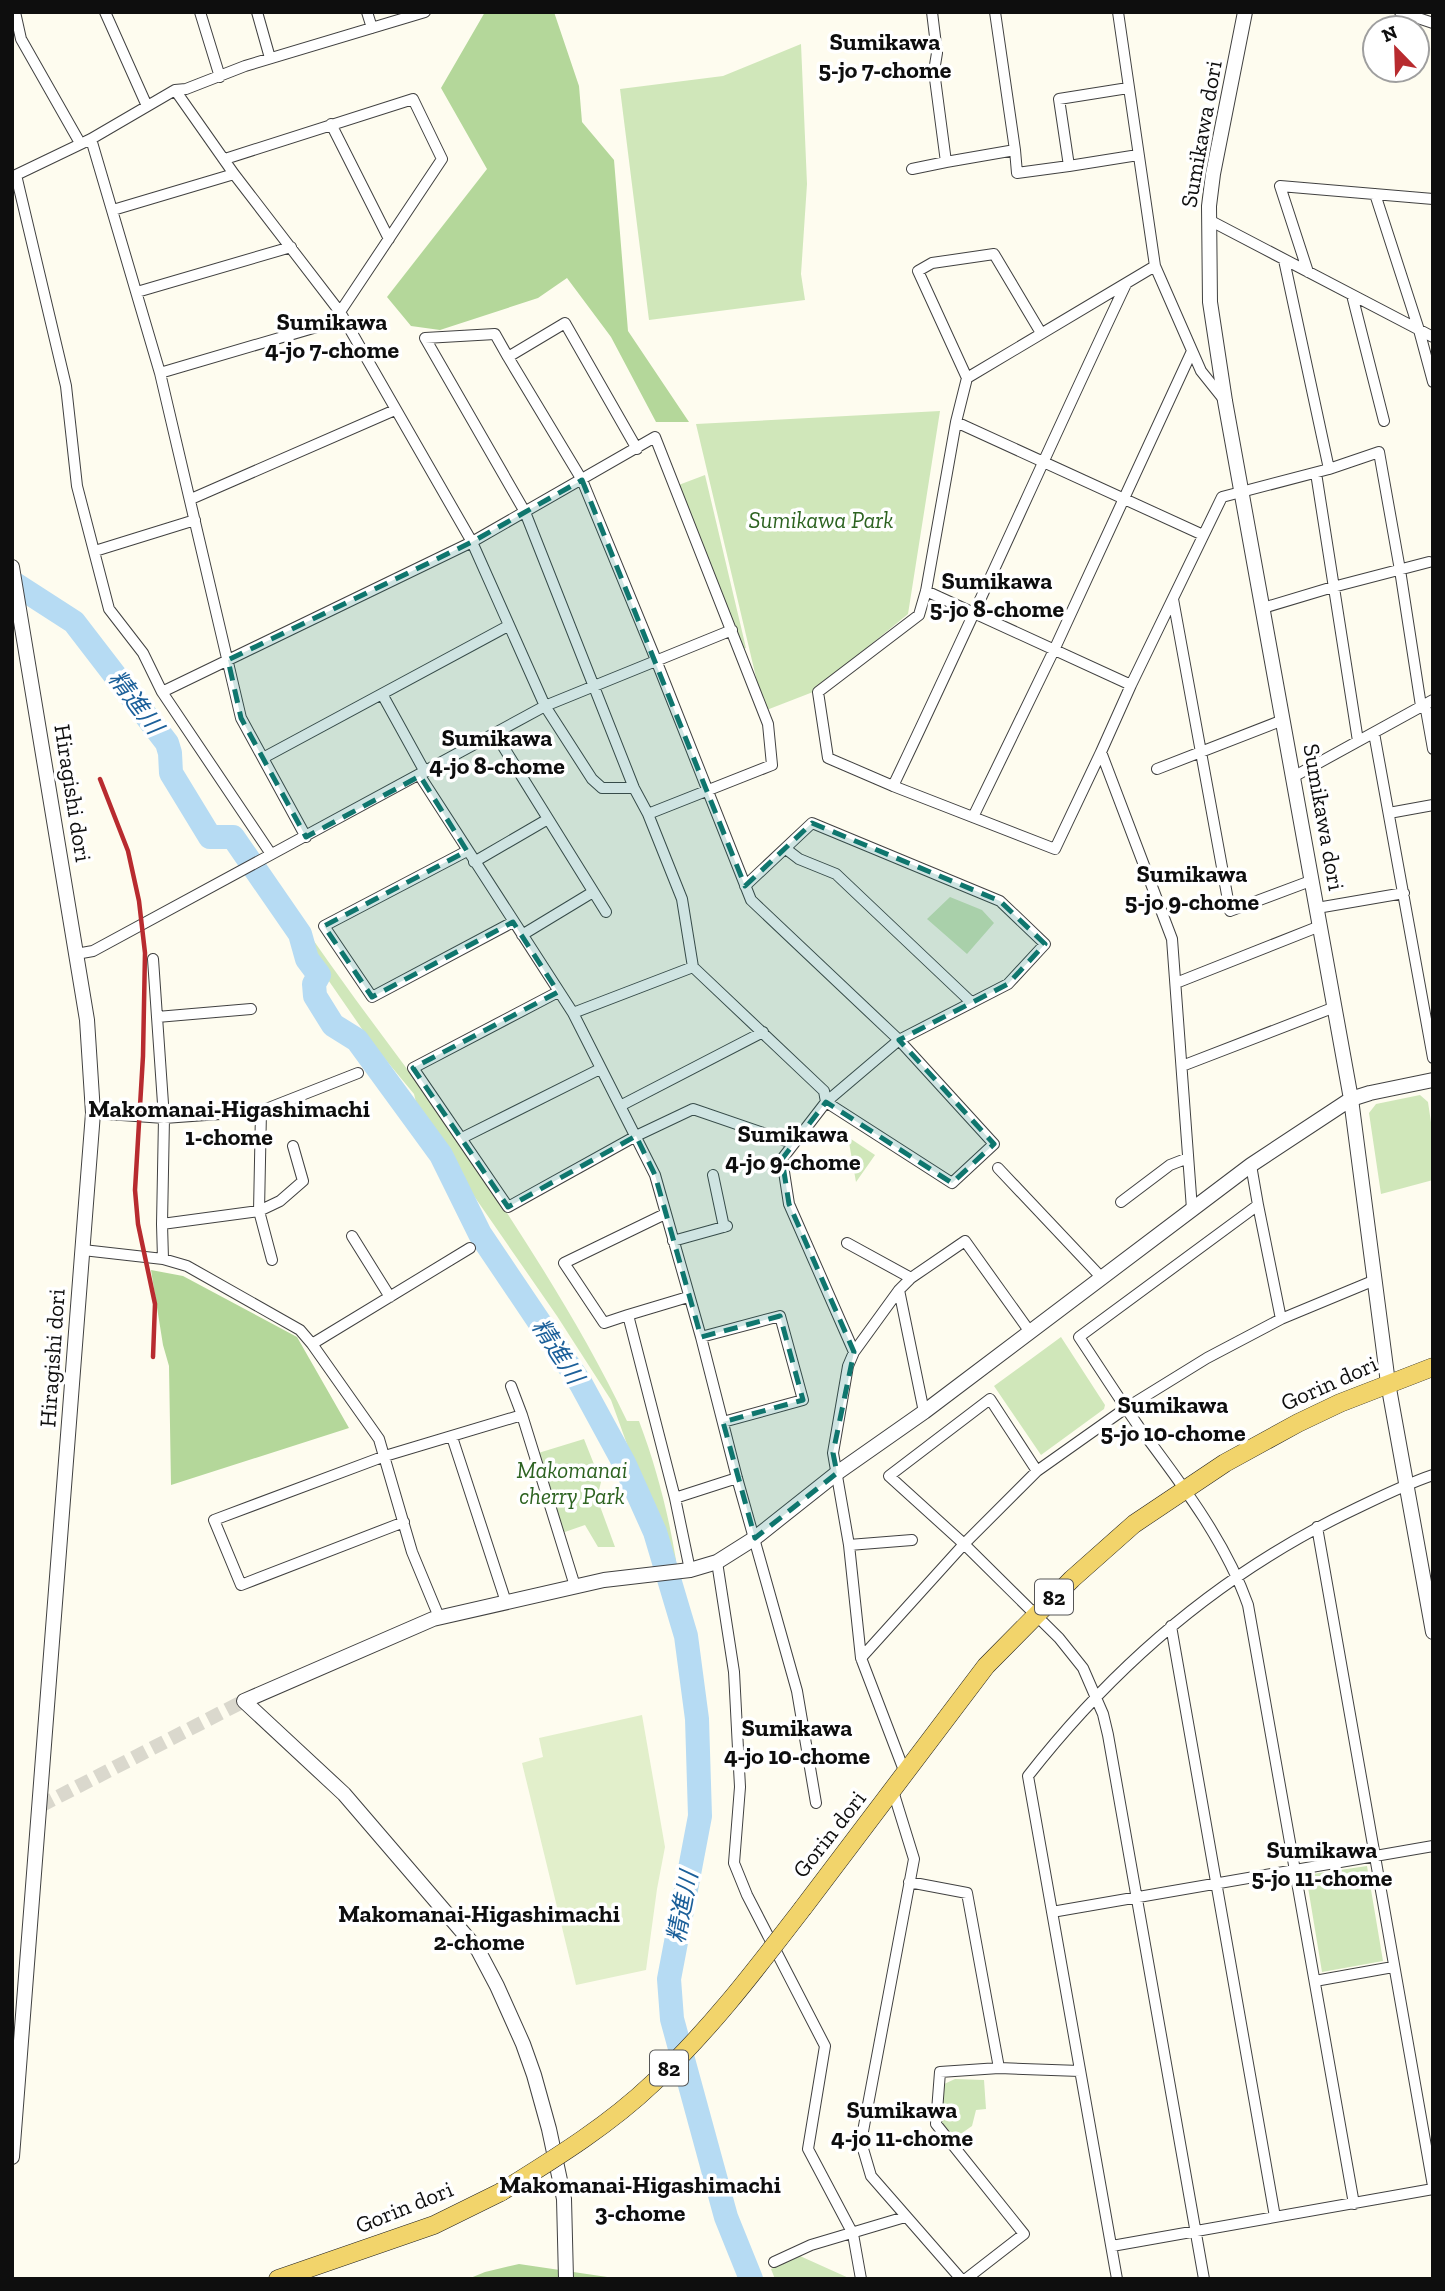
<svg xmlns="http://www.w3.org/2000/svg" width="1445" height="2291" font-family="'Zilla Slab','Noto Sans JP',serif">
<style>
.green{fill:#d0e7ba}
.forest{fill:#b4d79a}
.pitch{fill:#e2efcb}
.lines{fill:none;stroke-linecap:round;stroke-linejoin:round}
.river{stroke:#b6dbf3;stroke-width:24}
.tertiary-tunnel{stroke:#dad8cd;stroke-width:14;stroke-dasharray:14 7;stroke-linecap:butt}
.minor-casing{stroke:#414141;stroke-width:12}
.tertiary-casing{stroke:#414141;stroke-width:16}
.primary-casing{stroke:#1f1f1f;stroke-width:19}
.minor{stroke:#fff;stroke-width:10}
.tertiary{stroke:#fff;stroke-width:14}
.primary{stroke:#f2d46b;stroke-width:18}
.rail{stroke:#b82b2f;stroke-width:4.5}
.primary-bridge-casing{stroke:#1f1f1f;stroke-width:19;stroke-linecap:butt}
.primary-bridge{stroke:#f2d46b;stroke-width:18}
.marked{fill:#0f766e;fill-opacity:0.2;stroke:#0f766e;stroke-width:5;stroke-dasharray:14 9;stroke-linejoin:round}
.labels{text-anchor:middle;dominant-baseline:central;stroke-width:7;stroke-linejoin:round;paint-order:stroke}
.shield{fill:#fff;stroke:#565656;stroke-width:2}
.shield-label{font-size:21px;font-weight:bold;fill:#0e0e0e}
.street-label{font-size:23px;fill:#0e0e0e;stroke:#fff}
.park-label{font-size:23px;font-style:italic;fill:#2d6321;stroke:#fff}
.neighbourhood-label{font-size:24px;font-weight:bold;fill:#0e0e0e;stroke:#fff}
.water-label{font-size:24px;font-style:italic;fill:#1c609a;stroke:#fff}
</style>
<rect width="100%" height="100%" fill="#fefcef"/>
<path class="green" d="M 801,44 L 807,184 L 801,274 L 805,300 L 649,320 L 620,89 L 723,76 Z
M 940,411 L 908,614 L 813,692 L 764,711 L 696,424 Z
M 705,475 L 746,648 L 738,650 L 676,486 Z
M 264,865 C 316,949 377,1028 436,1108 C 455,1133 472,1161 490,1187 C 540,1263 588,1339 627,1421 L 639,1421 C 656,1466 668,1512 676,1560 L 669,1560 L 611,1400 L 557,1316 L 420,1118 L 414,1094 L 371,1042 L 253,871 Z
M 950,897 L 982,910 L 994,923 L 967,954 L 927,919 Z
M 1420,1095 L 1428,1102 L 1433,1136 L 1433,1180 L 1381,1194 L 1369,1113 L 1376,1104 Z
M 848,1137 L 875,1155 L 856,1182 Z
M 1061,1337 L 1105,1405 L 1104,1409 L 1041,1455 L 994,1386 Z
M 584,1439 L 601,1482 L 597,1498 L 615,1547 L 598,1547 L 585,1525 L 559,1534 L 535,1454 Z
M 1367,1866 L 1383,1961 L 1322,1972 L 1306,1875 Z
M 955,2079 L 984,2080 L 986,2109 L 976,2110 L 972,2126 L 952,2140 L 940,2123 L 942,2085 Z
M 800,2256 L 851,2279 L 775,2279 L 771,2269 Z"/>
<path class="forest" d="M 485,12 L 554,12 L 579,86 L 582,122 L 614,160 L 628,331 L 689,422 L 656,422 L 611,337 L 567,278 L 538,298 L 440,330 L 411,326 L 387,297 L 487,169 L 441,88 Z
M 151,1270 L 183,1276 L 297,1337 L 349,1428 L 171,1485 L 169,1366 L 163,1345 Z
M 519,2264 L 614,2278 L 635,2279 L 468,2279 L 485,2272 Z"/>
<path class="pitch" d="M 642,1715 L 665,1847 L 657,1889 L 646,1970 L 576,1985 L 522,1763 L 543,1757 L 539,1738 Z"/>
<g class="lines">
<path class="river" d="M 12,582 L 74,622 L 167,743 L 170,753 L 171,773 L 210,837 L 233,837 L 300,934 L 307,959 L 319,975 L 314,984 L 315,996 L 333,1025 L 357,1040 L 441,1155 L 480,1234 L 581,1384 L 624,1463 L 655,1532 L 686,1636 L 697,1719 L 700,1816 L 669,1979 L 672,2019 L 726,2217 L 751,2279"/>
<path class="tertiary-tunnel" d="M 40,1806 L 244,1701"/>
<g class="minor-casing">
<path id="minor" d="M 15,12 L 21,39 L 80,143
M 105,12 L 147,106
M 200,12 L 220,77
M 257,12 L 270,58
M 367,12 L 372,28
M 932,12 L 937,53 L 934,71 L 946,162 L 1015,150 L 1017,173 L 1069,166
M 995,12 L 1015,150
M 1118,12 L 1155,266 L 1201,371 L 1225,401
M 1400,12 L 1433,23
M 1128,88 L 1059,99 L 1069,166 L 1138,155
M 175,90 L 234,174 L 340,312 L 472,542 L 545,706 L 592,779 L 602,788 L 634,788
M 331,124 L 389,239
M 91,139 L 160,373 L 241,718 L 306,837
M 225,159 L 413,99 L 442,159 L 340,312
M 912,169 L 946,162
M 1375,194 L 1419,330 L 1433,382
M 113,210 L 234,174
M 1209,220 L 1433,337
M 1308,272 L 1280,186 L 1433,199
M 137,292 L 291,247
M 1352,295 L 1384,421
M 508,357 L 495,334 L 425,338 L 525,512 L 634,788 L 648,814 L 682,899 L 693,967 L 824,1091 L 826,1102 L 952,1183 L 994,1144 L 899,1040 L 751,900 L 656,660 L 582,480 L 508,357 L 565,323 L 637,449
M 160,373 L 344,319
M 967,378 L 918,271 L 932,263 L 994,254 L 1041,333
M 956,422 L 1203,535
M 1329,469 L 1379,452 L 1400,570 L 1421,706
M 1316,473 L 1358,741
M 191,499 L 395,410
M 95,551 L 195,520
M 926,591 L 1131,685
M 1173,599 L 1230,911 L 1313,880
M 1263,608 L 1333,587 L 1429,562
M 162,692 L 143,653 L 109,609 L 77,486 L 66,386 L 16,175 L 91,139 L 175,90 L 186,89 L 245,66 L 425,12
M 382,694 L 425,772
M 1425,704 L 1433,749
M 1374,733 L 1433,1058
M 496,735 L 606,912
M 1101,752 L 1055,849 L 893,786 L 828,758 L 818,692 L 919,615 L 926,591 L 956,422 L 967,378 L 1155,266
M 263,758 L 508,626
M 1157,769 L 1283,720
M 420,776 L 573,1013 L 655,1175 L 701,1337 L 737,1478 L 797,1691 L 816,1803
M 1293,777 L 1433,700
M 893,786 C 973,619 1047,451 1126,284
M 1389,813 L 1433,805
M 973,817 L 1055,648 L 1192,351
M 786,849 L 799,859 L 836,874 L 971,1002
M 467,851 L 324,926 L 372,997 L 513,922
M 271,854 L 162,692 L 472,542 L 655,437 L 768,724 L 772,765 L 648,814
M 474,862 L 548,819
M 745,886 L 812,823 L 1000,901 L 1045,944 L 1008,984 L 899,1040 L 826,1102 L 782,1159 L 789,1204 L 854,1352
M 1317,908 L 1404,893
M 522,935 L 593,892
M 76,954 L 93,951 L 545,706 L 732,630
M 153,959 L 164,1118 L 162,1224
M 1176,983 L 1320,926
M 558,992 L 413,1068 L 508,1207 L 636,1136 L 693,1109 L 792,1143
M 573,1013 L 693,967
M 157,1017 L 251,1009
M 1182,1066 L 1335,1007
M 620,1106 L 763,1032
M 261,1111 L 358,1073
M 93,1113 L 164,1118 L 261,1111 L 259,1211 L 272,1260
M 462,1138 L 600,1069
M 1251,1165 L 1258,1205
M 998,1168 L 1101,1277
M 713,1175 L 724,1227
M 1121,1202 L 1170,1165 L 1188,1158
M 1192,1209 L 1172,939 L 1101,752 L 1131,685 L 1222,497 L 1329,469 L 1284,260
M 665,1214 L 564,1263 L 604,1323 L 628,1315 L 675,1498 L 690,1570
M 352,1236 L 390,1297
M 673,1241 L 727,1226
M 847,1243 L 911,1278
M 83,1250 L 163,1259 L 187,1266 L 300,1330 L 312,1344 L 379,1439 L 412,1552 L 439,1617
M 163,1259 L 162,1224 L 259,1211 L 280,1201 L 303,1181 L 293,1146
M 899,1290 L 924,1412
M 628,1315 L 688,1297
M 1281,1319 L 1258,1205 L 1079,1337 C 1099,1367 1118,1397 1139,1427 C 1180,1482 1225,1540 1248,1605 L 1354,2204
M 701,1337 L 780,1316 L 803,1400 L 723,1422
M 312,1344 L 470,1248
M 511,1386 L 522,1415
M 452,1437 L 506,1602
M 1037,1471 L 990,1399 L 889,1476 L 964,1544 L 1059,1638 L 1083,1668 L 1103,1714 L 1108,1735 L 1204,2279
M 675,1498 L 737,1478
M 404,1522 L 241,1585 L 214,1520 L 385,1456 L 522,1415 L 575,1586
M 1317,1527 L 1433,2186
M 849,1545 L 912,1540
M 717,1562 L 734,1672 L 740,1787 L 734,1863 L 747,1895 L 825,2046 L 808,2149 L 853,2234 L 861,2279
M 1171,1626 L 1275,2217
M 861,1658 L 964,1544 L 1037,1471 L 1126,1408 L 1207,1358 L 1281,1319 L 1375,1280
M 905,1773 L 861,1658 L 849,1545 L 833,1453 L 848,1366 L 854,1352 L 899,1290 L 911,1278 L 965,1241 L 1030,1332
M 893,1791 L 914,1859 L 861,2142 L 871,2176 L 961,2279
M 909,1882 L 967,1893 L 999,2068
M 1052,1912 L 1433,1846
M 1315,1981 L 1393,1967
M 1112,2246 L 1433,2189
M 774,2262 L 811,2245 L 905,2217
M 966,2279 L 1024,2234 L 936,2124 L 940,2072 L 999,2068 L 1080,2071
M 1117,2279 L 1028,1776 C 1117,1662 1224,1571 1355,1509 C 1380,1497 1406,1484 1433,1475"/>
</g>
<g class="tertiary-casing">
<path id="tertiary" d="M 1245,12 L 1213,174 L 1209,206 L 1210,302 L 1225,401 L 1351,1099 L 1388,1383 L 1433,1632
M 12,567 L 87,1020 L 93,1113 L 12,2157
M 566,2279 L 564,2199 L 549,2129 L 534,2075 L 523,2044 L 497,1986 L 478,1950 L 344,1794 L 244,1701 L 433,1619 L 604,1580 L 690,1570 L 717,1562 L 755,1538 L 837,1473 L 924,1412 L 1251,1165 L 1351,1099 L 1370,1093 L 1433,1080"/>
</g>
<g class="primary-casing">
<path id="primary" d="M 803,1908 L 986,1666 L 1072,1579 L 1134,1524 L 1225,1463 L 1298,1423 L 1340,1403 L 1433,1367
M 278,2279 L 434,2225 L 501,2192"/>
</g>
<use href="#minor" class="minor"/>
<use href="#tertiary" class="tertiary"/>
<use href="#primary" class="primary"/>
<path class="rail" d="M 100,779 L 128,851 L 139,901 L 145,953 L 143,1056 L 135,1190 L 138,1224 L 155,1304 L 153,1357"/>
<g class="primary-bridge-casing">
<path id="primary-bridge" d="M 501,2192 C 554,2159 608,2126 653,2083 C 710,2030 756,1969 803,1908"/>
</g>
<use href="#primary-bridge" class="primary-bridge"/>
</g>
<path class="marked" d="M 582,480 L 745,886 L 812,823 L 1000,901 L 1045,944 L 1008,984 L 899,1040 L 994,1144 L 952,1183 L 826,1102 L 782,1159 L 789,1204 L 854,1352 L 833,1453 L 837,1473 L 755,1538 L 723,1422 L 803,1400 L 780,1316 L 701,1337 L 655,1175 L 636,1136 L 508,1207 L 413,1068 L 558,992 L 513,922 L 372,997 L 324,926 L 467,851 L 420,776 L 306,837 L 241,718 L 228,660 L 472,542 Z"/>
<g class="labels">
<g class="shield">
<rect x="1035" y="1579.5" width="38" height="35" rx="5"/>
<rect x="650" y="2050.5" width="38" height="35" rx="5"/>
</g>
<g class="shield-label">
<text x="1054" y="1597">82</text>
<text x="669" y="2068">82</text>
</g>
<g class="street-label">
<text transform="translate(1201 134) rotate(-80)">Sumikawa dori</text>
<text transform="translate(73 793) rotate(81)">Hiragishi dori</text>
<text transform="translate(1324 817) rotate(80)">Sumikawa dori</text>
<text transform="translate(52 1358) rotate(-86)">Hiragishi dori</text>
<text transform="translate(1329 1383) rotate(-24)">Gorin dori</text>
<text transform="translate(829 1834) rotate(-52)">Gorin dori</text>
<text transform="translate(404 2207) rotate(-22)">Gorin dori</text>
</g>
<g class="park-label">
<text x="821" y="520">Sumikawa Park</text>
<text x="572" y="1470">Makomanai<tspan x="572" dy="26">cherry Park</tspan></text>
</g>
<g class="neighbourhood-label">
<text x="885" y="41">Sumikawa<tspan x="885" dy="28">5-jo 7-chome</tspan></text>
<text x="332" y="321">Sumikawa<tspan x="332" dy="28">4-jo 7-chome</tspan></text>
<text x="997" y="580">Sumikawa<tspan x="997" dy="28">5-jo 8-chome</tspan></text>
<text x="497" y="737">Sumikawa<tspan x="497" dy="28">4-jo 8-chome</tspan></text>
<text x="1192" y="873">Sumikawa<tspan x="1192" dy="28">5-jo 9-chome</tspan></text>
<text x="229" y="1108">Makomanai-Higashimachi<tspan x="229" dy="28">1-chome</tspan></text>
<text x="793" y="1133">Sumikawa<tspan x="793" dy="28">4-jo 9-chome</tspan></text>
<text x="1173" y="1404">Sumikawa<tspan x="1173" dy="28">5-jo 10-chome</tspan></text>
<text x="797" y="1727">Sumikawa<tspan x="797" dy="28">4-jo 10-chome</tspan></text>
<text x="1322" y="1849">Sumikawa<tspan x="1322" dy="28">5-jo 11-chome</tspan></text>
<text x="479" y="1913">Makomanai-Higashimachi<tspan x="479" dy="28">2-chome</tspan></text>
<text x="902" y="2109">Sumikawa<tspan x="902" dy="28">4-jo 11-chome</tspan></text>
<text x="640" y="2184">Makomanai-Higashimachi<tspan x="640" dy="28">3-chome</tspan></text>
</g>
<g class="water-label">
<text transform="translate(136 702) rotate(53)">精進川</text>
<text transform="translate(558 1351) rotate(57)">精進川</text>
<text transform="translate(682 1907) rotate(-79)">精進川</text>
</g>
</g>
<rect width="1445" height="2291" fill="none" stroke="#0e0e0e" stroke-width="28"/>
<g transform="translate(1396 49) rotate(337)"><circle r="33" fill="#ffffff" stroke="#9f9f9f" stroke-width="2"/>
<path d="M0-5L12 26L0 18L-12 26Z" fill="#b82b2f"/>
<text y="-10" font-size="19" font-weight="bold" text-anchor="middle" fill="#0e0e0e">N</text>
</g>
</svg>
